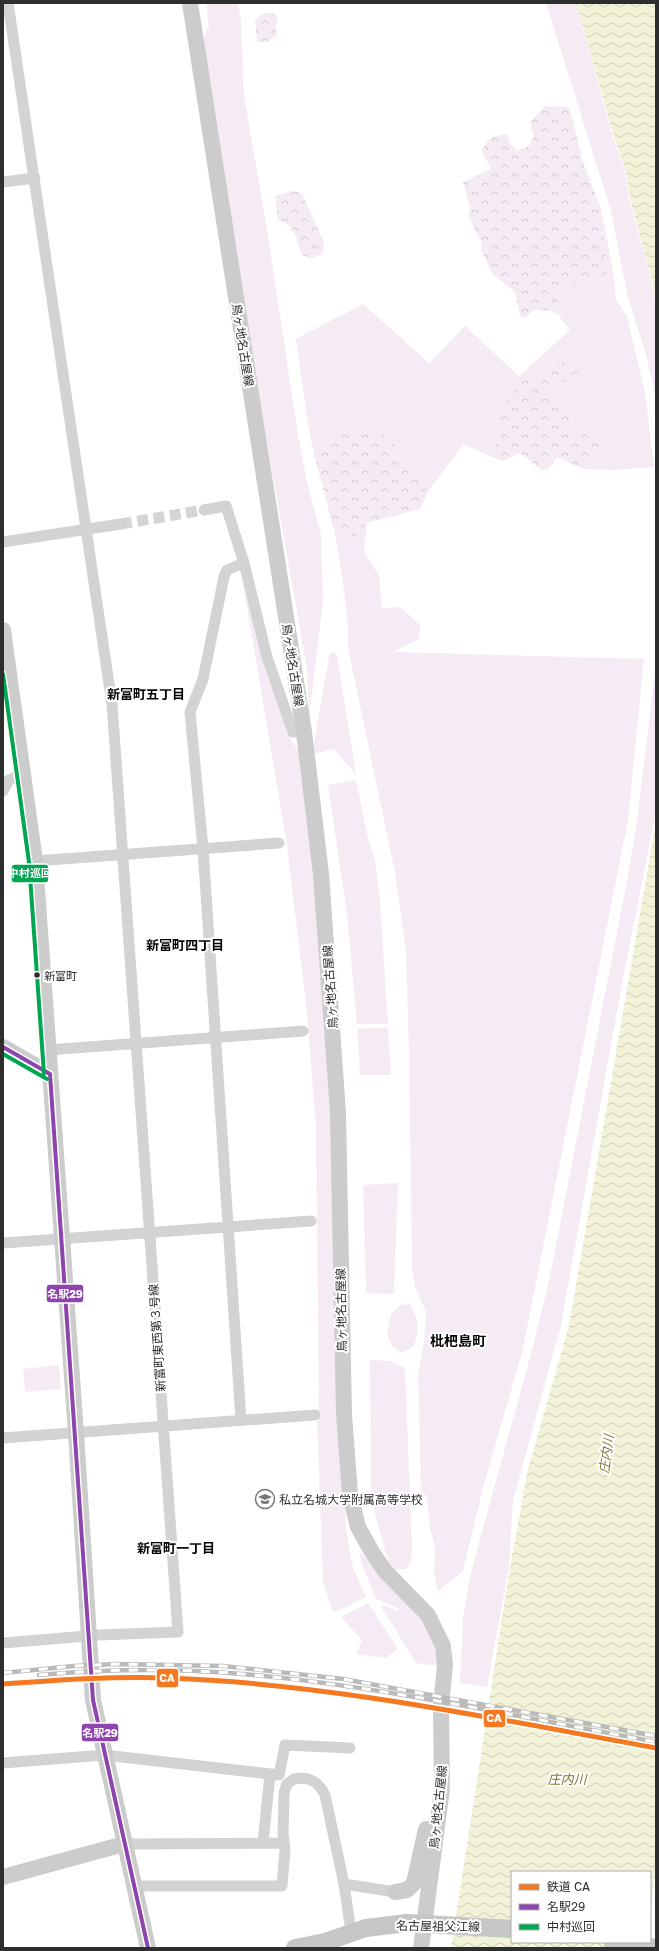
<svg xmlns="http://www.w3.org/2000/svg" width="659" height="1951" font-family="'Golos Text','Noto Sans JP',sans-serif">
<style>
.green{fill:#f5ebf4}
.forest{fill:url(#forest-crowns)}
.water{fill:url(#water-waves)}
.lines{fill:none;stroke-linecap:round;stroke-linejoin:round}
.street-tunnel{stroke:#d5d5d5;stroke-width:11;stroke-dasharray:11 5.5;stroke-linecap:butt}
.street{stroke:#d3d3d3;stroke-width:11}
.secondary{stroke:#ccc;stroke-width:16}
.primary{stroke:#c6c6c6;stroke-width:18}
.rail-casing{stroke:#bababa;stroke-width:4.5}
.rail{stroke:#fff;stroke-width:3;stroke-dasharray:9;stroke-linecap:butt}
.primary-bridge{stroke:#c6c6c6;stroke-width:18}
.bus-1-casing{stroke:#fff;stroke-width:7}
.bus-2-casing{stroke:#fff;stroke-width:7}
.bus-1{stroke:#8e44ad;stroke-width:4}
.bus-2{stroke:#00a651;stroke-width:4}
.rail-1-casing{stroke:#fff;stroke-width:8}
.rail-1{stroke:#f47921;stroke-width:5}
.bus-dot{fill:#2e2e2e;stroke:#fff;stroke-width:1.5}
.labels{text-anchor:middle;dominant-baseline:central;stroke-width:4;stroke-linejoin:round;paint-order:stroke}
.bus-label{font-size:11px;fill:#2e2e2e;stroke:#fff;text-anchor:start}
.street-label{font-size:12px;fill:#2e2e2e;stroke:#fff}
.poi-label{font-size:12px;fill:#2e2e2e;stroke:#fff;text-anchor:start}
.neighbourhood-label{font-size:13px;font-weight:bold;fill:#000;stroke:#fff}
.water-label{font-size:13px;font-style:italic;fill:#797832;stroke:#fff}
.quarter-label{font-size:14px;font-weight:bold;fill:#000;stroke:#fff}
.line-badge{stroke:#fff;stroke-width:1.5}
.badge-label{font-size:11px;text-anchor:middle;font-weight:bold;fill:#fff}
</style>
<defs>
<pattern id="forest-crowns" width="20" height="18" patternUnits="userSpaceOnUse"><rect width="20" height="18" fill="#f5ebf4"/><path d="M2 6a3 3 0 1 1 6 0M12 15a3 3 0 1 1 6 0" fill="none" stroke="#d2cad2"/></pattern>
<pattern id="water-waves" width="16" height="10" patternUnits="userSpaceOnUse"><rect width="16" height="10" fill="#f2f2d8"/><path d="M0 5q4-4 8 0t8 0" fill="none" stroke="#d0d0ba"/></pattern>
</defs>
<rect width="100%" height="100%" fill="#fff"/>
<path class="green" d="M 207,3 L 238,3 L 241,19 L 244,96 L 267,229 L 298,435 L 307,482 L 321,535 L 323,600 L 309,719 L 307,669 L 263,420 L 203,40 L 209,26 L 207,13 Z
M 546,3 L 576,3 L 613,138 L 625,169 L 629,199 L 654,289 L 656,308 L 656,400 L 647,358 L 627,294 L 611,211 Z
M 601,209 L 613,270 L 616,300 L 627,316 L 645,392 L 654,467 L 613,470 L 582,469 C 591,461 596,450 604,441 L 575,438 L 569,432 L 572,425 L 569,405 L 548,394 L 553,384 L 568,382 L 555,364 L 539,377 L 527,377 L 496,411 L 499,432 L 492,457 L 463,444 L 428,492 L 417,475 L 394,458 L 365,431 L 358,433 L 347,431 L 326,450 L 314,454 L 308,425 L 296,339 L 363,304 L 429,363 L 465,326 L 519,376 L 570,330 L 559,316 L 561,311 L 557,303 L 566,284 L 595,279 L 604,280 L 607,270 Z
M 367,523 L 364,551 L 379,576 L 382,608 L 400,607 L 420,625 L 419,639 L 393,652 L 644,659 L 628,820 L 522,1353 L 483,1488 L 463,1571 L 438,1591 L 434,1573 L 435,1548 L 430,1528 L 427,1497 L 421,1490 L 418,1374 L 424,1343 L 426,1312 L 415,1287 L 412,1267 L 409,1052 L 406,951 L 395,873 L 348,648 C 349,610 341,572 335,534 L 353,538 Z
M 242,578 L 264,658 L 291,740 L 299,751 L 312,839 L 332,1115 L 346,1530 L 353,1568 L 366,1597 L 336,1612 L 332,1609 L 323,1581 L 317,1420 L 319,1408 L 316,1128 L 307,1012 L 286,838 Z
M 330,652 L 337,654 L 356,775 L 334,749 L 314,754 C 312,744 317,735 317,724 Z
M 656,665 L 656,812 L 621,989 L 561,1325 L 513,1501 L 509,1567 L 487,1687 L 460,1683 L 463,1617 L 471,1572 L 533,1346 L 549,1281 L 626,886 L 637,821 Z
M 356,780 L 367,834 L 375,860 L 380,900 L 388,1024 L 357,1024 L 347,914 L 328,785 Z
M 388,1027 L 391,1075 L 360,1075 L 357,1029 Z
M 398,1183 L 394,1294 L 366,1293 L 363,1185 Z
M 410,1304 C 419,1321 420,1328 414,1346 L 402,1353 L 392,1346 L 387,1334 L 391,1314 L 401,1305 Z
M 370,1360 L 391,1361 L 405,1368 L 412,1545 L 411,1561 L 406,1569 L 392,1569 L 385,1551 L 371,1499 Z
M 59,1365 L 61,1389 L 25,1392 L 23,1369 Z
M 359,1551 L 421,1617 L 432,1637 L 439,1666 L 416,1663 L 380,1605 L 394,1609 L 396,1611 L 399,1609 L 376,1599 L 362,1565 Z
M 368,1603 L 398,1649 L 386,1658 L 356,1654 L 362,1640 L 341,1617 Z"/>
<path class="forest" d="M 263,13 L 271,13 L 278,16 L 276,26 L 277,36 L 267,42 L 257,42 L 255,20 Z
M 544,106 L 569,107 L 583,162 L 601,209 L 607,270 L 604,280 L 595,279 L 566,284 L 557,303 L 561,311 L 559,316 L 551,311 L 534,310 L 525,318 L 520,316 L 515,292 L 493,274 L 481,251 L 481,242 L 468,215 L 470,209 L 463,182 L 491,169 L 482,151 C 489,137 491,137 507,134 L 510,143 L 517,151 L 529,146 L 534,137 L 530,123 Z
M 291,191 L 302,193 L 324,243 L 322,254 L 311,258 L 302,255 C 296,240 296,225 278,220 L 275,196 Z
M 564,363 L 578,372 L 575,380 L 553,384 L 549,394 L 569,405 L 572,425 L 569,432 L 575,438 L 586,431 L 597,434 L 604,441 C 596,450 591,461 582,469 L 557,457 L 548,470 L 541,470 L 520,453 L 504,461 L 492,457 L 499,432 L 496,411 L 527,377 C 548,377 547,365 564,363 Z
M 340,428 C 346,430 353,434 359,433 C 364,432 368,430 375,431 C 385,434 397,444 399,455 L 394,458 L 417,475 L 428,492 L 420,509 L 367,523 L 353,538 L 335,534 L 314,454 C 331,448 335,445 340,428 Z"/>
<path class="water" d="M 576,3 L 656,3 L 656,307 L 654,288 L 630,199 L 626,170 L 614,137 Z
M 656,821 L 656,1860 L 651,1911 L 650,1915 L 650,1872 L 512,1872 L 512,1942 L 644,1942 L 643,1948 L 451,1948 L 510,1567 L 528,1469 L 569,1326 Z"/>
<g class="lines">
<path class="street-tunnel" d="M 121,524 L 204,510"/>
<path class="street" d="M 3,182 L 35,178
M 204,510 L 226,506 L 244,563 L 267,657 L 293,732 L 304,732
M 3,542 L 121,524
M 3,791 L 9,780 L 24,773
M 35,861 L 279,843
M 48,1050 L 303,1031
M 3,1243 L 311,1221
M 241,1420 L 203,849 L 190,712 L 203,679 L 224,577 L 227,570 L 244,563
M 3,1438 L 315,1415
M 3,1643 L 99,1635 L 178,1632 L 112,704 L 8,3
M 3,1763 L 104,1755 L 279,1775 L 285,1745 L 350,1748
M 263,1843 L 270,1774
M 124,1844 L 283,1843
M 344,1884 L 395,1892
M 134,1886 L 282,1886 L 285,1850 L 283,1834 L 284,1793 L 287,1784 L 294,1779 C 310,1776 318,1782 325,1795 L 344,1884 L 351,1932"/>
<path class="secondary" d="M 190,3 L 304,732 L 321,874 L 338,1113 L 344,1414 L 350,1494 L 358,1527 L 372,1552 L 385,1571 L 428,1615 L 443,1646 L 445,1665 L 441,1706 L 442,1789 L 421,1948
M 3,630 L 35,861 L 76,1433 L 93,1700 L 148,1948
M 3,1047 L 50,1074
M 3,1877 L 124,1844
M 395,1892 L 407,1890 L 414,1883 L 426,1829"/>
<path class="primary" d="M 613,1942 L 656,1948
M 295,1948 L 325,1942 L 366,1928 L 407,1923"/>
<g class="rail-casing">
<path id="rail" d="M 3,1673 L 74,1666 L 116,1664 L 223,1666 L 343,1679 L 656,1736
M 39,1675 C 106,1669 175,1668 242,1674 C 381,1686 519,1717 656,1742"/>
</g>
<use href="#rail" class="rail"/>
<path class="primary-bridge" d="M 407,1923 L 512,1929"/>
<g class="bus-1-casing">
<path id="bus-1" d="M 3,1047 L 50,1074
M 50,1074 L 93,1700 L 148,1948"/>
</g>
<g class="bus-2-casing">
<path id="bus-2" d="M 3,674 L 29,862 L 44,1074
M 3,1054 L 47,1079"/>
</g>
<use href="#bus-1" class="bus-1"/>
<use href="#bus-2" class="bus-2"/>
<g class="rail-1-casing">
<path id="rail-1" d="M 3,1684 C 58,1680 113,1676 168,1678 C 333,1684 495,1719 656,1748"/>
</g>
<use href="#rail-1" class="rail-1"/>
</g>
<defs>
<g id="school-ring" transform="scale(1)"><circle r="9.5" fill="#fff" stroke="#777" stroke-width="1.5"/><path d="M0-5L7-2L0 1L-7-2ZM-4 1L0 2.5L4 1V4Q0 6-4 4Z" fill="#777"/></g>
</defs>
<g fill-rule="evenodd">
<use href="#school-ring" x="265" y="1499"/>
</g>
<circle class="bus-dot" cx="37" cy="975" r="3.5"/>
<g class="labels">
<g class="bus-label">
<text x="44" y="975">新富町</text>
</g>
<g class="street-label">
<text transform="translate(243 345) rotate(81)">鳥ヶ地名古屋線</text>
<text transform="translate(293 665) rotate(81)">鳥ヶ地名古屋線</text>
<text transform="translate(330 987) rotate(-94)">鳥ヶ地名古屋線</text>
<text transform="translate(341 1310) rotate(-91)">鳥ヶ地名古屋線</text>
<text transform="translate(157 1338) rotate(-94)">新富町東西第３号線</text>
<text transform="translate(438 1807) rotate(-84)">鳥ヶ地名古屋線</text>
<text transform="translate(438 1926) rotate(1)">名古屋祖父江線</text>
</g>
<g class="poi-label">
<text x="279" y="1499">私立名城大学附属高等学校</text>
</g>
<g class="neighbourhood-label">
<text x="146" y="694">新富町五丁目</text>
<text x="185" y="945">新富町四丁目</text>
<text x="176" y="1548">新富町一丁目</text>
</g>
<g class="water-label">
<text transform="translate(606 1454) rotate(-82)">庄内川</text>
<text x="567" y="1779">庄内川</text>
</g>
<g class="quarter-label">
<text x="458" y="1340">枇杷島町</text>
</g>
</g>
<g class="line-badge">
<rect x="11" y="864" width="38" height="19" rx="4" fill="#00a651"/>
<rect x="46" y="1284" width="38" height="19" rx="4" fill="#8e44ad"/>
<rect x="156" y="1668" width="23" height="20" rx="4" fill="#f47921"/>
<rect x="483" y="1709" width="23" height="19" rx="4" fill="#f47921"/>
<rect x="81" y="1723" width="38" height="19" rx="4" fill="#8e44ad"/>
</g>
<g class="badge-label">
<text x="30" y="877">中村巡回</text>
<text x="65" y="1298">名駅29</text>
<text x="167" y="1682">CA</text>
<text x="494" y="1722">CA</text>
<text x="100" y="1737">名駅29</text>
</g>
<rect width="659" height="1951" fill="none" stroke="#2e2e2e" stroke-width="8"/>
<rect x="511" y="1871" width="140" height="72" fill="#ffffff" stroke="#ababab"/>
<rect x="519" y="1884" width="20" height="6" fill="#f47921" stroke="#ababab"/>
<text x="547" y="1891" font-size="12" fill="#2e2e2e">鉄道 CA</text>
<rect x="519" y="1904" width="20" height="6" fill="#8e44ad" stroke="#ababab"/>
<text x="547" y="1911" font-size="12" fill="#2e2e2e">名駅29</text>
<rect x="519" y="1924" width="20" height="6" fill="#00a651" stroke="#ababab"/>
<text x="547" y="1931" font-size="12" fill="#2e2e2e">中村巡回</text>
</svg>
